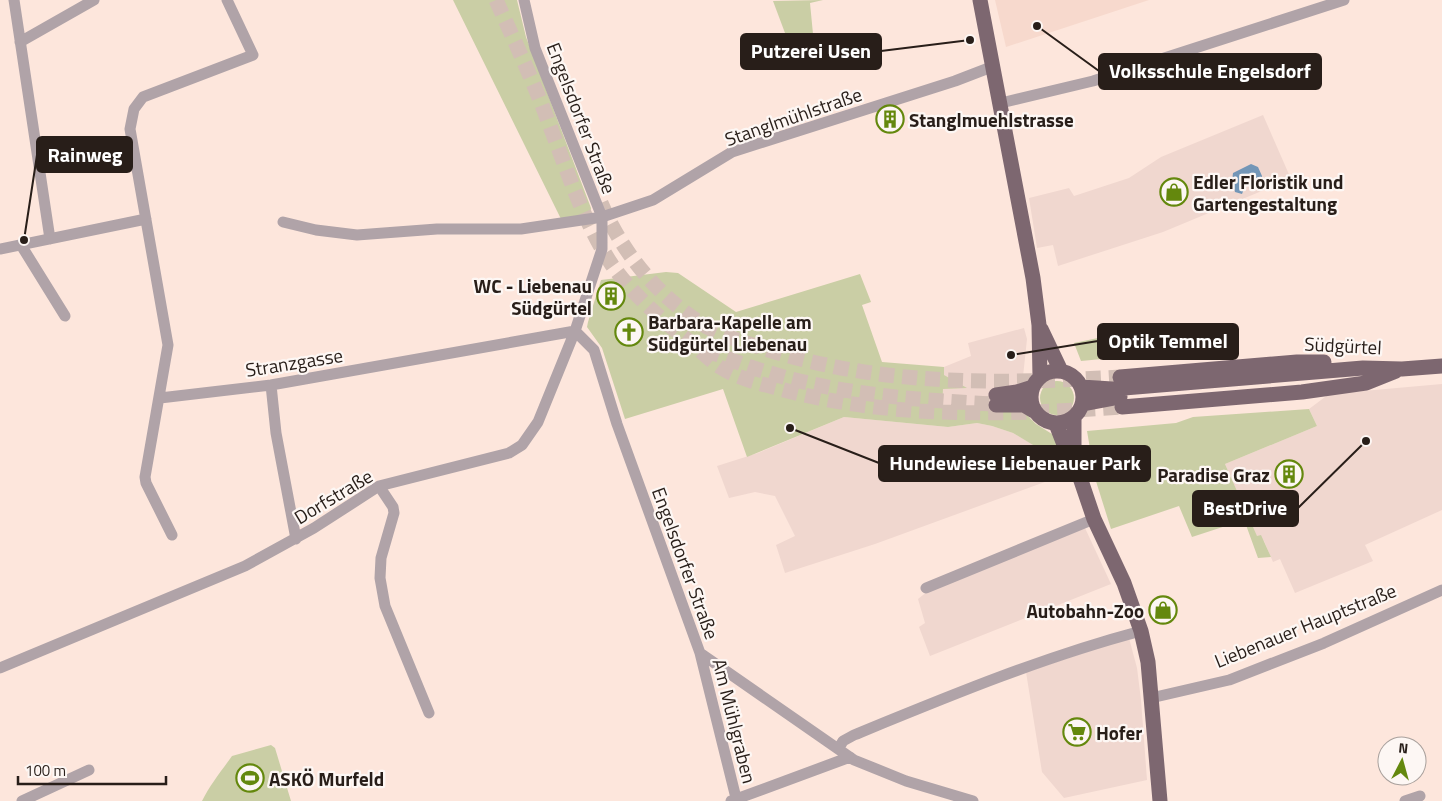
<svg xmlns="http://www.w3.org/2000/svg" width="1442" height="801" font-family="'Titillium Web',sans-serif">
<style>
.commercial{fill:#f0d7cf}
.built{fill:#f7d9cd}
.green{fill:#cacea5}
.water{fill:#7396b7}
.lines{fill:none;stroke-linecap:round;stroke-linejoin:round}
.primary-tunnel{stroke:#d2beb5;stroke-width:15;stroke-dasharray:15 8;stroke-linecap:butt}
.minor{stroke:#b0a3a8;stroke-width:11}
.primary{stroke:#7d6770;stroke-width:15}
.labels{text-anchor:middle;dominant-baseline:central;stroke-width:4.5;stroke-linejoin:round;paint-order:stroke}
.street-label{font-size:19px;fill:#281e19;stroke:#fdf7f4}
.poi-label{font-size:19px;font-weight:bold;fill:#281e19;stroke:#fdf7f4;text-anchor:start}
.leader{fill:none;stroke:#281e19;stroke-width:2}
.callout-dot{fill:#281e19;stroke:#fdf7f4;stroke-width:2}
.callout{fill:#281e19;stroke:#281e19;stroke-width:2}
.callout-label{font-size:20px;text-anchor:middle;font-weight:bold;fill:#fff}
</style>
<rect width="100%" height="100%" fill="#fde6dc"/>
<path class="commercial" d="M 1263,115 L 1291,179 L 1163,232 L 1058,266 L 1053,245 L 1037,248 L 1029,198 L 1069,188 L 1074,196 L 1129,178 L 1161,157 Z
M 1024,328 L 1027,339 L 1022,386 L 1024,412 L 941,408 L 944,367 L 971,356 L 968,343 Z
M 1442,384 L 1442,510 L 1365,545 L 1373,561 L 1295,593 L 1280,559 L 1273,562 L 1264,541 L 1257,537 L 1225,464 L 1317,426 L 1309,409 L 1329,394 Z
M 844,417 L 948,427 L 977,423 L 992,426 L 1013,433 L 1044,451 L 1041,458 L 1056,455 L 1064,475 L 875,544 L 785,573 L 776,545 L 795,536 L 775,496 L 755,492 L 729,498 L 717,466 L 758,453 Z
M 1085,528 L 1111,584 L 930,656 L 919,627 L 925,623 L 918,599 L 928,591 Z
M 1129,638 L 1137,668 L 1141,700 L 1147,780 L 1064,798 L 1042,772 L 1026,672 Z"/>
<path class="built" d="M 995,0 L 1149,0 L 1006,47 Z"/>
<path class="green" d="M 453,0 L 517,0 L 526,37 L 591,208 L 590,219 L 561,219 Z
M 823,0 L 810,3 L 813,34 L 788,41 L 773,1 Z
M 666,272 L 678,273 L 736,312 L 860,274 L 871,302 L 862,305 L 882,362 L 944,367 L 944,375 L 967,388 L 943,389 L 942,408 L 999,409 L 1024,412 L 1036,424 L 1052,434 L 1059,443 L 1056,455 L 1041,459 L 1043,451 L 1013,433 L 992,426 L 977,423 L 948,427 L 844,417 L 747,457 L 723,389 L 625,419 L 602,348 L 587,327 L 588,322 L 601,280 Z
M 1141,329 L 1144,355 L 1081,361 L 1074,343 Z
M1040 398a17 17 0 1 1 34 0a17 17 0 1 1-34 0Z
M 1309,409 L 1317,426 L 1225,464 L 1257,536 L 1261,535 L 1271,557 L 1258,558 L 1246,525 L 1241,521 L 1192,537 L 1179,506 L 1111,529 L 1095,478 L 1087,431 L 1176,423 L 1193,417 Z
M 271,745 L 275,748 L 291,801 L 202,801 C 210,785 222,770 232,756 Z"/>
<path class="water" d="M 1251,164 L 1258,167 L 1262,176 L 1261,182 L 1255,186 L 1246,184 L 1242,194 L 1235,192 L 1232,181 L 1233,173 Z"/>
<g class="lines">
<path class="primary-tunnel" d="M 496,0 C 514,40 533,80 548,121 C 567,170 583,221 612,265 C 634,296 664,322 694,345 C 702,352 711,361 720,367 C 739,379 762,384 784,390 C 894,419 1009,415 1122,407
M 601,203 C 623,254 659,298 707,327 C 727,338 753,345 775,352 C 889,386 1002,384 1120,377
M 705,350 C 727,358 748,367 770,373 C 843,395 918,400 993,404"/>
<path class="minor" d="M 14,0 L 50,239
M 20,42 L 94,0
M 1001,103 L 1093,81 L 1344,0
M 283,222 L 316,230 L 357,235 L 437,229 L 521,229 L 602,217 L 653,200 L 732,152 L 955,81 L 994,66
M 21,245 L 65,316
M 0,249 L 146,219
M 575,331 L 594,350 L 617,424 L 700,653 L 854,760 L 906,781 L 973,801
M 271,385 L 276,433 L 296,539
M 160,398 L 271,385 L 575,331
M 379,486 L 393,507 L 394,513 L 381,558 L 380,578 L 385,606 L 429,713
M 172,535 L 146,483 L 145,477 L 168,345 L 130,129 L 134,109 L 143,97 L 253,55 L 227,0
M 926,588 L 1094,519
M 700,653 L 736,798
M 0,668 L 245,566 L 314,528 L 379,486 L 509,453 L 522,445 L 538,422 L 575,331 L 602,249 L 602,217 L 535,48 L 524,0
M 1151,698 L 1229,680 L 1324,643 L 1442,590
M 839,748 L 843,741 L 854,735 C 949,696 1043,657 1141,631
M 22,801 L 89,770
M 731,801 L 850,757
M 1405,801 L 1420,796"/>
<path class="primary" d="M 980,0 L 1033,278 L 1039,325 L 1040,377
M 1041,329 L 1061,371
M1031 397a26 26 0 1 1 52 0a26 26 0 1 1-52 0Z
M 1120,377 L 1297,362 L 1324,362
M 1081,387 L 1112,389 L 1363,368 L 1402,369 L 1442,366
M 996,395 L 1017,392 L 1033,387
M 1083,404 L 1120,397
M 996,405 L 1024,405 L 1034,411
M 1122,407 L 1302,392 L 1366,383 L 1396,371
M 1056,424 L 1065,447 L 1074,460 L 1094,519 L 1124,583 L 1141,631 L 1148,662 L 1160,801
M 1074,460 L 1074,418"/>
</g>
<defs>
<g id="building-ring" transform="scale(1.4375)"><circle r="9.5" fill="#fdf7f4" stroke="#64880d" stroke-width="1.5"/><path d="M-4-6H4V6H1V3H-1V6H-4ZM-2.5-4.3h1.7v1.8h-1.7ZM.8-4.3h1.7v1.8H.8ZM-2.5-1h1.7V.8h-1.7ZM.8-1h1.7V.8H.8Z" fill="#64880d"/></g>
<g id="shop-ring" transform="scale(1.4375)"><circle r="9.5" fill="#fdf7f4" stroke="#64880d" stroke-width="1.5"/><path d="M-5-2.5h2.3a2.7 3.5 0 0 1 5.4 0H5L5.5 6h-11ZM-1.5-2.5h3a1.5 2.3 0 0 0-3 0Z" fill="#64880d"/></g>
<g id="church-ring" transform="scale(1.4375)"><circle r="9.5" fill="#fdf7f4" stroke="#64880d" stroke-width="1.5"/><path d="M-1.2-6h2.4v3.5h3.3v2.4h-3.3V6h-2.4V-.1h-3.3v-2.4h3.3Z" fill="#64880d"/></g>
<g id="supermarket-ring" transform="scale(1.4375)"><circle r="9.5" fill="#fdf7f4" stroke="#64880d" stroke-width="1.5"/><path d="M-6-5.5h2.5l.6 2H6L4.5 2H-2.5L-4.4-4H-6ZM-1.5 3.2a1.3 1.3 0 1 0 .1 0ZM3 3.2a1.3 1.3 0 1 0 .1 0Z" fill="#64880d"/></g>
<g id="stadium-ring" transform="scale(1.4375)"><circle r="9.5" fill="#fdf7f4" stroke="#64880d" stroke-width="1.5"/><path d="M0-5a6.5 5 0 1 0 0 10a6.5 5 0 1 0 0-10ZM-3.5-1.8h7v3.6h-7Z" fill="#64880d"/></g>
</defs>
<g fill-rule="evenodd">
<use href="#building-ring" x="890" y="119"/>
<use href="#shop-ring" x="1174" y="192"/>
<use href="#building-ring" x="611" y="296"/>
<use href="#church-ring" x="629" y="332"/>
<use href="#building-ring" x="1289" y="474"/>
<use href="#shop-ring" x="1163" y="610"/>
<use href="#supermarket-ring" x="1077" y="732"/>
<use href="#stadium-ring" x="250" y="778"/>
</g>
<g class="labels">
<g class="street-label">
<text transform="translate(793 116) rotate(-19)">Stanglmühlstraße</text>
<text transform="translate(582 118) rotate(69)">Engelsdorfer Straße</text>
<text transform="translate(1343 345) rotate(3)">Südgürtel</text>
<text transform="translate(294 362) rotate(-9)">Stranzgasse</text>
<text transform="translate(333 496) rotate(-31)">Dorfstraße</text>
<text transform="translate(686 563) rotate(70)">Engelsdorfer Straße</text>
<text transform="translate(1305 625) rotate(-22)">Liebenauer Hauptstraße</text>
<text transform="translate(735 721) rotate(76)">Am Mühlgraben</text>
</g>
<g class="poi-label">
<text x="909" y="119">Stanglmuehlstrasse</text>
<text x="1193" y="181">Edler Floristik und<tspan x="1193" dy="22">Gartengestaltung</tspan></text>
<text x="592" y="285" text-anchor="end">WC - Liebenau<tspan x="592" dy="22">Südgürtel</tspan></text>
<text x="648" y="321">Barbara-Kapelle am<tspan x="648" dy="22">Südgürtel Liebenau</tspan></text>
<text x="1270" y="474" text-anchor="end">Paradise Graz</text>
<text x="1144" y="610" text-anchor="end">Autobahn-Zoo</text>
<text x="1096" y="732">Hofer</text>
<text x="269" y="778">ASKÖ Murfeld</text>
</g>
</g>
<path class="leader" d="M970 40L881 51M1037 26L1099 71M24 240L37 155M1011 355L1098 341M790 428L879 463M1366 441L1298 508"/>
<g class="callout-dot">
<circle cx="970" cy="40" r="5"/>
<circle cx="1037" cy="26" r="5"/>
<circle cx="24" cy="240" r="5"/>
<circle cx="1011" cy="355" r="5"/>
<circle cx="790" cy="428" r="5"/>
<circle cx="1366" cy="441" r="5"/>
</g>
<g class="callout">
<rect x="741" y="34" width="140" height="35" rx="5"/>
<rect x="1099" y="54" width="222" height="35" rx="5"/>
<rect x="37" y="137" width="95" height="35" rx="5"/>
<rect x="1098" y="324" width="140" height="35" rx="5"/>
<rect x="879" y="446" width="271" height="35" rx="5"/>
<rect x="1193" y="491" width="105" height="35" rx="5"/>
</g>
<g class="callout-label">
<text x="811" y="58">Putzerei Usen</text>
<text x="1210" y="78">Volksschule Engelsdorf</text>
<text x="85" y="162">Rainweg</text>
<text x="1168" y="348">Optik Temmel</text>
<text x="1015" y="470">Hundewiese Liebenauer Park</text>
<text x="1245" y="515">BestDrive</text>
</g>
<g transform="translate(1402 761) rotate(6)"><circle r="24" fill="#fdf7f4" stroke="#a8a09c"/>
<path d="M0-4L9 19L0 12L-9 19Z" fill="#64880d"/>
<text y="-8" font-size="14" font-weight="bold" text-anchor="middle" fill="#281e19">N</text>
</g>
<path d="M18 776v8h148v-8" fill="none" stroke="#281e19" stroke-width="2.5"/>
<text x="25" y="776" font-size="15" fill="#281e19" stroke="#fdf7f4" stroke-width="4" paint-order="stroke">100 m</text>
</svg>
